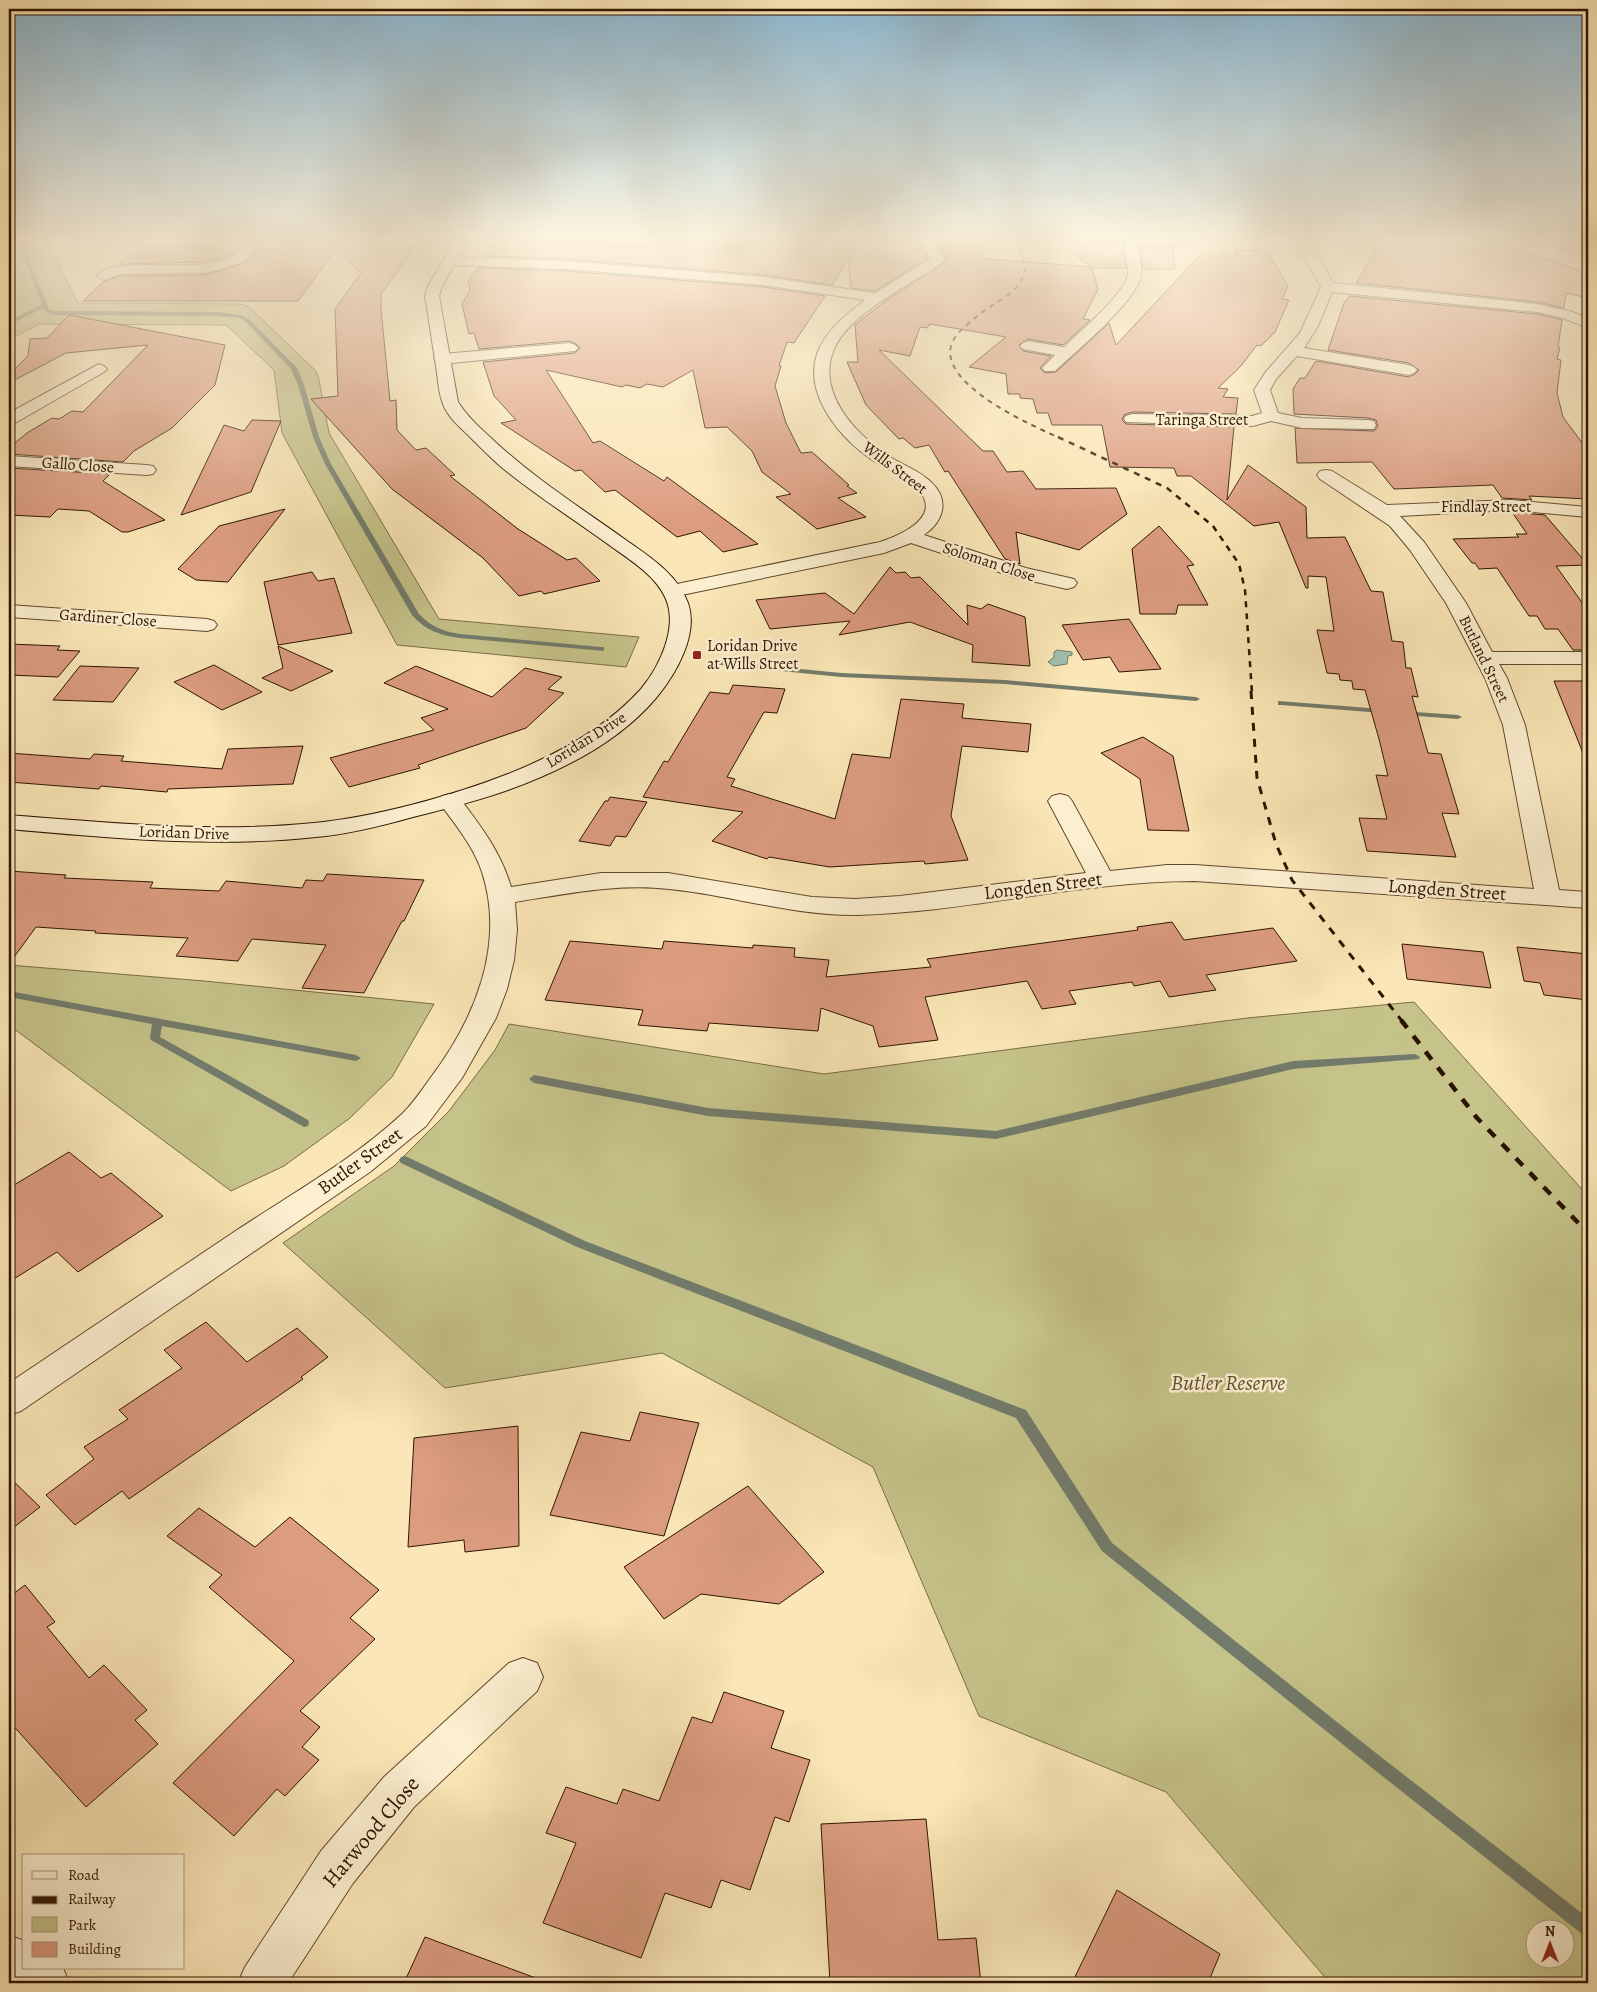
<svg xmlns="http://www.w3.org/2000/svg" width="1597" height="1992" font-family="Alegreya,serif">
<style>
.green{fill:#c5c389;stroke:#7a6c44;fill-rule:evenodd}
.water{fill:#9fbfb2;stroke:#727b6b}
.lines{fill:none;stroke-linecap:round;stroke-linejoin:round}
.stream{fill:#727b6b;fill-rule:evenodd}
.building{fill:#dc9c80;stroke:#2e1400}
.street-casing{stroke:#61482e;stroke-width:2}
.secondary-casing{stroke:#2e1400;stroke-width:2}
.street{fill:#fcefd0;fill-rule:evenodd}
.secondary{fill:#fcefd0;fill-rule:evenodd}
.rail-far3{stroke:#2e1400;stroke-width:2;stroke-dasharray:5 5;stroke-linecap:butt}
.rail-far2{stroke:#2e1400;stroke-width:2.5;stroke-dasharray:6 6;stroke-linecap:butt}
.rail-far1{stroke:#2e1400;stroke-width:3;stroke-dasharray:8 8;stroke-linecap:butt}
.rail{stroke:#2e1400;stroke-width:4.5;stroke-dasharray:10 10;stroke-linecap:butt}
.poi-dot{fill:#8f2418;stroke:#fcefd0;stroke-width:2}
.labels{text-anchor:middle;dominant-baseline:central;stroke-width:5;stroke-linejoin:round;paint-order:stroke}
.far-street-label{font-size:16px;fill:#2e1400;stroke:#fcefd0}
.far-poi-label{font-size:16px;fill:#2e1400;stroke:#fcefd0;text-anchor:start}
.street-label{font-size:19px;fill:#2e1400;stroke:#fcefd0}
.near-park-label{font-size:22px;font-style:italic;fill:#635130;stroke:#fcefd0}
.near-street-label{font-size:22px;fill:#2e1400;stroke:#fcefd0}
</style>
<rect width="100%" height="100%" fill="#fae6b6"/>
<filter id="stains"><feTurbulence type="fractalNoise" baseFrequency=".004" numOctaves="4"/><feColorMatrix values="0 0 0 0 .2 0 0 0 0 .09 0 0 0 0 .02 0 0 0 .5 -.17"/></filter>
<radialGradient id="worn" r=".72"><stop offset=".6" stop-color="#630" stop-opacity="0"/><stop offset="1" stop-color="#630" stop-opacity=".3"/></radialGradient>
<path class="green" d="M 9,241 L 47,241 L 78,303 L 240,304 L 248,306 L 316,371 L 319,380 L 329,433 L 439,619 L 639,637 L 626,667 L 397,645 L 282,433 L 274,370 L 226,325 L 39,324 L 9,340 Z
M 9,965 L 204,981 L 434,1004 L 392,1077 L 350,1118 L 284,1166 L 231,1191 L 9,1025 Z
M 1414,1002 L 1588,1196 L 1588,1983 L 1330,1983 L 1166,1792 L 979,1716 L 873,1467 L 662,1353 L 445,1388 L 283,1243 L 394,1166 L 449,1111 L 495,1050 L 509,1024 L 824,1074 L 1247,1018 ZM 1534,1930 L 1564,1930 L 1564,1960 L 1534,1960 Z"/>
<path class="water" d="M 1057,650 L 1072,652 L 1072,655 L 1068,656 L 1067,664 L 1054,666 L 1048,662 L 1054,657 L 1054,652 Z"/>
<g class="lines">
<path class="stream" d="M 17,241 L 21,241 L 49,309 L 53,311 L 218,312 L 241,315 L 249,319 L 297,368 L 304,385 L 319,437 L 331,464 L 419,614 C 432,627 442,631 460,634 L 601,647 L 604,647 L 604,651 L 460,638 C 440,635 426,631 412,615 L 325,464 L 313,437 L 298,385 L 291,369 L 245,321 L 240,318 L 218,316 L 52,315 L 45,311 L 43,308 L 9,325 L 9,321 L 42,304 Z
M 709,660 L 841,673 L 1005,680 L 1196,697 L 1200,699 L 1196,701 L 1005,684 L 841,677 L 712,664 L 709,664 Z
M 1278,701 L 1382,709 L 1386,711 L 1382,713 L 1281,705 L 1278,705 Z
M 1401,711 L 1458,715 L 1462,717 L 1458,719 L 1404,715 L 1401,715 Z
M 9,991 L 356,1055 L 361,1058 L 356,1061 L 162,1026 L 160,1037 L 308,1120 L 309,1123 L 308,1126 L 304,1127 L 151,1040 L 150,1038 L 152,1024 L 9,997 Z
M 1415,1054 L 1420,1057 L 1419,1059 L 1293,1069 L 996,1139 L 708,1116 L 534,1083 L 529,1079 L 534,1075 L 708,1108 L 996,1131 L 1293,1061 Z
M 405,1156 L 585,1241 L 1026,1410 L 1112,1543 L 1381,1757 L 1588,1918 L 1588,1936 L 1582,1934 L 1371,1767 L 1102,1551 L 1016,1418 L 577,1247 L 401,1163 L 399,1160 L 401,1157 Z"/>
</g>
<path class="building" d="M 284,241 L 417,244 L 381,294 L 381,309 L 390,401 L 396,400 L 397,430 L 416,450 L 426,448 L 455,475 L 450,476 L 518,529 L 567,560 L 576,558 L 600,581 L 544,594 L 541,591 L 519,596 L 483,558 L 392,489 L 311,399 L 338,396 L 335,309 L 361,273 L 335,250 L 298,301 L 83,301 L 103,282 L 120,276 L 204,275 L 246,263 L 258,249 L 278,249 Z
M 498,241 L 656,246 L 660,241 L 920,241 L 928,258 L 875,291 L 851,288 L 848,260 L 832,285 L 764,275 L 567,259 L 486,256 Z
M 937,241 L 966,241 L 987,259 L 1092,267 L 1056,241 L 1124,241 L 1123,250 L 1126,268 L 1092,268 L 1098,289 L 1083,319 L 1090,320 L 1063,345 L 1028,339 L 1019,345 L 1023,351 L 1051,356 L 1040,368 L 1045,373 L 1056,372 L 1109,323 L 1116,345 L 1201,254 L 1237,254 L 1235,250 L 1267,251 L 1288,286 L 1282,299 L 1289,300 L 1275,332 L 1261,346 L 1257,345 L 1241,366 L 1218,388 L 1228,389 L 1223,397 L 1238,398 L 1236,414 L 1132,412 L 1124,415 L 1122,420 L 1126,424 L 1234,427 L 1227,500 L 1248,465 L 1306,507 L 1307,538 L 1345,537 L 1371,591 L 1383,592 L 1392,641 L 1403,642 L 1406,668 L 1411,668 L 1418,697 L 1412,696 L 1428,753 L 1441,754 L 1459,814 L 1442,813 L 1456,857 L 1367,851 L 1359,818 L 1387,819 L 1376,775 L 1388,776 L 1379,739 L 1365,690 L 1353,689 L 1352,681 L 1340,680 L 1339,674 L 1327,673 L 1317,630 L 1334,631 L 1326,577 L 1308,576 L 1308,588 L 1306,588 L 1279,522 L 1254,526 L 1191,476 L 1177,476 L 1174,468 L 1110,467 L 1102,425 L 1052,425 L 1048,413 L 1037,413 L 1033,399 L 1020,398 L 1020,394 L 1008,394 L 1006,374 L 969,367 L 1006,337 L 930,324 L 927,328 L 920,327 L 910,356 L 879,350 L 983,451 L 993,451 L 1007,472 L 1023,471 L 1036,489 L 1116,488 L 1127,514 L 1079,550 L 1016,532 L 1020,564 L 1005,559 L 948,471 L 945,472 L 929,445 L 915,448 L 903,438 L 899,439 L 866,405 L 847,362 L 858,362 L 855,325 L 884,302 L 942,264 L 946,259 Z
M 1381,241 L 1494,241 L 1588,273 L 1588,298 L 1566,293 L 1564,308 L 1537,302 L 1356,283 Z
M 138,247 L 240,248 L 234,253 L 220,259 L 202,262 L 120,264 Z
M 1140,247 L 1173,247 L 1175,269 L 1143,269 Z
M 478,268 L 567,271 L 764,287 L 825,296 L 794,343 L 787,342 L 779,366 L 781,366 L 775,386 L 786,423 L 801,453 L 812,452 L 849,485 L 847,486 L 857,493 L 838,498 L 866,517 L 817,529 L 776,497 L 791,494 L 762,472 L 752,451 L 727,427 L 705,428 L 693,370 L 663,387 L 647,384 L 640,388 L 626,385 L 622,387 L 546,370 L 593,443 L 600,441 L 664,481 L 667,477 L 758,544 L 723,552 L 700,531 L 677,537 L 615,490 L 605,492 L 581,470 L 575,471 L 501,423 L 516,420 L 494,396 L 483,362 L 575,353 L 580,348 L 576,344 L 570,341 L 479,349 L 474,333 L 469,334 L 462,304 L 470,290 L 468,281 Z
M 1349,296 L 1537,314 L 1562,320 L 1558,347 L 1560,348 L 1557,359 L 1561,360 L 1557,393 L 1563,417 L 1588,451 L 1588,499 L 1529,496 L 1532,500 L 1502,498 L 1493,485 L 1394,489 L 1372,462 L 1297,463 L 1295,428 L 1374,431 L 1378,426 L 1376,420 L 1368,418 L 1294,414 L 1293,389 L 1300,378 L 1305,378 L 1316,361 L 1409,377 L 1415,374 L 1419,370 L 1409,363 L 1328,350 L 1344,303 Z
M 69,315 L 225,345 L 215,385 L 172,428 L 134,451 L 123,462 L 9,454 L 9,448 L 27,433 L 52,418 L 59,419 L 72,411 L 83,412 L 148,345 L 66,353 L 11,382 L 9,375 L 28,356 L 30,339 L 47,338 Z
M 252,420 L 281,421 L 251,492 L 181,515 L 224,425 L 244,431 Z
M 9,468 L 110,474 L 103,481 L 165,520 L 128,532 L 122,532 L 89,511 L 58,509 L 50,517 L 9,515 Z
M 285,509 L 228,582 L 196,580 L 178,569 L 219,526 Z
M 1512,512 L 1545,515 L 1588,565 L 1556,566 L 1588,611 L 1588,650 L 1573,650 L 1558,629 L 1545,629 L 1537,616 L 1529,616 L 1497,568 L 1479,569 L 1475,563 L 1472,563 L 1453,539 L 1519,537 L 1516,534 L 1527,534 Z
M 1159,526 L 1194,565 L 1187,566 L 1208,605 L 1178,605 L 1176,614 L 1140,614 L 1132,549 Z
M 890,567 L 896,573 L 905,572 L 911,578 L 920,577 L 968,625 L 967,605 L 981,609 L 988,604 L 1025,617 L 1030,666 L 972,662 L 973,645 L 910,622 L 839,635 L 850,621 L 770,629 L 756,600 L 825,593 L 854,614 Z
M 312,572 L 318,581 L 334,578 L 352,633 L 278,645 L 264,582 Z
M 1129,619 L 1161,669 L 1119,672 L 1110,657 L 1083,660 L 1062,625 Z
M 9,644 L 60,646 L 57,650 L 80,651 L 58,677 L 9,675 Z
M 278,646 L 333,671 L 291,691 L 262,678 L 283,668 Z
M 214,665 L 262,692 L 222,710 L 174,682 Z
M 80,666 L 139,668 L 113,702 L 53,700 Z
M 416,666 L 492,697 L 525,668 L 562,677 L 548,689 L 564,693 L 526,728 L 418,765 L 420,768 L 349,787 L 330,758 L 434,730 L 421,718 L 448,709 L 384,683 Z
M 1554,681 L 1588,681 L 1588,762 L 1587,763 Z
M 733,685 L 785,689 L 777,713 L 764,712 L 727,777 L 735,779 L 731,786 L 835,819 L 852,754 L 890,758 L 901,699 L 964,704 L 962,718 L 1031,724 L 1028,752 L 962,746 L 951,816 L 968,860 L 925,864 L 924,861 L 830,867 L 769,857 L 767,859 L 712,841 L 743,812 L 643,797 L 664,761 L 668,762 L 710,692 L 729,694 Z
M 1143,737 L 1173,756 L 1189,831 L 1148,830 L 1140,779 L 1101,753 Z
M 303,746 L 293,784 L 168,789 L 167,792 L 101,786 L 99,789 L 9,782 L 9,753 L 90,759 L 94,754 L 124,756 L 121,761 L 222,769 L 228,749 Z
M 610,797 L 647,802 L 626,837 L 616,836 L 610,846 L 579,841 L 605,801 L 608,801 Z
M 9,871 L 66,875 L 64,878 L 153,882 L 150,888 L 219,891 L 226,881 L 302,888 L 306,880 L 323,881 L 327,874 L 424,880 L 404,921 L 402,921 L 364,993 L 302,988 L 326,945 L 252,939 L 238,961 L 176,956 L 188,938 L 95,933 L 96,931 L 36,927 L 9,964 Z
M 1172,922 L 1184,940 L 1273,928 L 1297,961 L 1206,975 L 1216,990 L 1169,997 L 1160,981 L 1134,986 L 1132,982 L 1069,991 L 1076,1004 L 1042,1009 L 1027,981 L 925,997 L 938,1040 L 879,1047 L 873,1026 L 821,1008 L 818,1031 L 709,1023 L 707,1031 L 638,1025 L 643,1010 L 545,1000 L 570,941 L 662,949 L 664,941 L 753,948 L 753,945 L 795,948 L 794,957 L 829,960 L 826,977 L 931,967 L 927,959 L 1138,930 L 1137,927 Z
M 1402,944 L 1483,952 L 1491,988 L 1407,979 Z
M 1517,947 L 1588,954 L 1588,1000 L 1544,995 L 1540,983 L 1524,981 Z
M 69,1152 L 101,1178 L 111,1173 L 163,1216 L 78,1272 L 57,1252 L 9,1282 L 9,1188 Z
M 206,1322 L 247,1362 L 297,1328 L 328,1357 L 301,1377 L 303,1379 L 129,1499 L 122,1491 L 75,1525 L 46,1495 L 94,1459 L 84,1447 L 128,1419 L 119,1410 L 182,1368 L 164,1350 Z
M 640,1412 L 699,1423 L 664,1536 L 550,1515 L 581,1432 L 630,1441 Z
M 518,1426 L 519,1546 L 465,1552 L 464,1540 L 408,1547 L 414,1438 Z
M 9,1477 L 40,1507 L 9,1531 Z
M 748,1486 L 824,1572 L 779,1604 L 701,1594 L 664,1619 L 624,1567 Z
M 199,1508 L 255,1547 L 290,1517 L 379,1590 L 350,1618 L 375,1639 L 300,1711 L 320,1727 L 302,1747 L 319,1760 L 285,1796 L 277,1789 L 234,1836 L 173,1783 L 294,1661 L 209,1587 L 222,1575 L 167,1536 Z
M 25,1585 L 55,1622 L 47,1627 L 89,1678 L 104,1665 L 147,1710 L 135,1720 L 158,1744 L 86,1807 L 9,1721 L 9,1597 Z
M 724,1692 L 784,1711 L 771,1748 L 810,1760 L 789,1822 L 775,1817 L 750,1890 L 721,1880 L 711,1908 L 665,1893 L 641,1958 L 543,1923 L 576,1843 L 546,1833 L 566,1787 L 617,1804 L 623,1789 L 659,1801 L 692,1717 L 712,1723 Z
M 926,1819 L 938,1940 L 976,1938 L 981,1983 L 830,1983 L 821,1824 Z
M 1117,1890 L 1220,1954 L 1208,1983 L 1072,1983 Z
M 425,1937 L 541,1980 L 541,1983 L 404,1983 Z"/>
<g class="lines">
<g class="street-casing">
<path id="street" d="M 249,241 L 262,241 L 245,261 L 225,268 L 204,273 L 120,274 L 104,280 L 97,276 C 115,253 203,277 235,255 C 240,252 245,245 249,241 Z
M 922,241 L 935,241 L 944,260 C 937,268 925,274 916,279 C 891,295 848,319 835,347 C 814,392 856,435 892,458 C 905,466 920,471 931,482 C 950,500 944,521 924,535 L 1026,568 L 1074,579 L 1077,583 L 1074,587 L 1067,589 L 1014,577 L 911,543 L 884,553 L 672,597 L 665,595 L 662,591 L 665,587 L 672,585 L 880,542 C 898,536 940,519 921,493 C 911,478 882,468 868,457 C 835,433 800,388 820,347 C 830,327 848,313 865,300 L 764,285 L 567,269 L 450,265 L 443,261 L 450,257 L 567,261 L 764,277 L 875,293 L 930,259 Z
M 1126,241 L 1219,241 L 1213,245 L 1138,245 C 1137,255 1143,265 1141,276 C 1136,302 1076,351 1055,371 L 1045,371 L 1042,368 L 1055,355 L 1023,349 L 1020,346 L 1023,343 L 1028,341 L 1064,347 C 1079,332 1124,295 1128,275 C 1130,264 1122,253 1126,241 Z
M 1291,241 L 1304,241 L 1319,258 L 1333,283 L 1537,304 L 1573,312 L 1588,319 L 1588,328 L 1563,318 L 1537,312 L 1332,292 L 1318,326 L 1304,348 L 1409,365 L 1414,367 L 1417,370 L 1414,373 L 1409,375 L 1297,356 L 1276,379 L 1270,390 L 1278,413 L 1302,418 L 1368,420 L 1374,421 L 1376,425 L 1374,429 L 1302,428 L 1271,421 L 1253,426 L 1126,422 L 1124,419 L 1126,416 L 1132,414 L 1252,416 L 1262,413 L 1254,390 L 1265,373 L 1300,333 L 1321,287 L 1306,260 Z
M 1540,241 L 1564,241 L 1588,246 L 1588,254 L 1541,244 Z
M 570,343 L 575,345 L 578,348 L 575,351 L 442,364 L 437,362 L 434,359 L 437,356 L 442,354 Z
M 99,364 L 104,366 L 107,369 L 104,372 L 15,423 L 9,425 L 9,413 Z
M 9,456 L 147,465 L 153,466 L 156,470 L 153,474 L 147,475 L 9,466 Z
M 1326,470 L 1332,471 L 1387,505 L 1511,500 L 1588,507 L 1588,517 L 1511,510 L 1400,516 L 1424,542 L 1466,603 L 1492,652 L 1588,652 L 1588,664 L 1499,664 L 1507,678 L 1525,725 L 1559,890 L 1588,892 L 1588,908 L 1195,881 C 1081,881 970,912 856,915 C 793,916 731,895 669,889 C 617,883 565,894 515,902 L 517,930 L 514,960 L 507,989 L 496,1018 L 462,1078 L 426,1126 L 370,1172 L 21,1411 L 9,1415 L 9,1383 C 85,1332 161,1281 237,1230 C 293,1193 354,1159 403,1113 C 413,1103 421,1091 429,1080 C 474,1021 506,946 482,872 C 473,845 454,823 438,801 L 442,796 L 450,794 L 458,796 C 480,825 501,852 511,887 L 601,873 L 668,873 L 812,897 L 855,899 L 900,896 L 1086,873 L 1048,801 L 1052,796 L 1060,794 L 1068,796 L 1072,801 L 1110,871 L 1167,865 L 1195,865 L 1534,889 L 1503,725 L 1485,678 L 1446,603 L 1410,550 L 1390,526 L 1320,479 L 1317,475 L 1320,471 Z
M 9,605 L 207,619 L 214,621 L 217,625 L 214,629 L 207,631 L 9,617 Z
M 523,1658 L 537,1663 L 543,1677 L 537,1691 L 414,1807 L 353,1883 L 288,1983 L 238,1983 L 245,1967 L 321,1851 L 384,1777 L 509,1663 Z
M 9,1935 L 24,1941 L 24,1968 L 63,1968 L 69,1983 L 9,1983 Z"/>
</g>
<g class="secondary-casing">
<path id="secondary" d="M 455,241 L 468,241 L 442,286 L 439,296 L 458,402 C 467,416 479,427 491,438 C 531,476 578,506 623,538 C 647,555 677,573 688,603 C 699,634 676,674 656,698 C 619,742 561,771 508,790 C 477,801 445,809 413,817 C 381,826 349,834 316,837 C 214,848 111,838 9,829 L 9,815 C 111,823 213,833 314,823 C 375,817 452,796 508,774 C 556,755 606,728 641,689 C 660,666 679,626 665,597 C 654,573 625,557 605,542 C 570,517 533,493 500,466 C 490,457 480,447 470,437 C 460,427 446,416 442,401 C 438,390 438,377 436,366 C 432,342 429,319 425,296 L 428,286 Z"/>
</g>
<use href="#street" class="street"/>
<use href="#secondary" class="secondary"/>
<path class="rail-far3" d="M 1014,241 L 1020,249 L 1026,268 C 1024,273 1022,281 1018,286 C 1010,296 986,308 975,318 C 967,325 956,333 952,343 C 936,384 1033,426 1060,438"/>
<path class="rail-far2" d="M 1058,437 L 1167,488 L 1213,526 L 1239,564 L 1245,590 L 1252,693"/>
<path class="rail-far1" d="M 1251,691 L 1257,778 L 1276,844 L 1292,880 L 1402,1021"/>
<path class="rail" d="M 1401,1020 L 1477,1118 L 1588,1233"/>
</g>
<linearGradient id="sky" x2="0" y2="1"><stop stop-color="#8bb8d2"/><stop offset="0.46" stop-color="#fdf4de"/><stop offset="1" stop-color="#fdf4de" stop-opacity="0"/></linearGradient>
<rect width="1597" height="520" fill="url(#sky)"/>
<rect class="poi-dot" x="692" y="650" width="10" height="10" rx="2.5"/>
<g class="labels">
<g class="far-street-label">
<text x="1202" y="420">Taringa Street</text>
<text transform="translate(78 465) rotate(4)">Gallo Close</text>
<text transform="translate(895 468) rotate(37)">Wills Street</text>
<text x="1486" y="507">Findlay Street</text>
<text transform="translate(989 562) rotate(18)">Soloman Close</text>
<text transform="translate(108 618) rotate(4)">Gardiner Close</text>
<text transform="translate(1484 659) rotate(64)">Butland Street</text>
<text transform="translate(586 740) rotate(-32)">Loridan Drive</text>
<text transform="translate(184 833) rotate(2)">Loridan Drive</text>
</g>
<g class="far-poi-label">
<text x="707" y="646">Loridan Drive<tspan x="707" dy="18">at Wills Street</tspan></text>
</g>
<g class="street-label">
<text transform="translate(1043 886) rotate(-7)">Longden Street</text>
<text transform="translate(1447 890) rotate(4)">Longden Street</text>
<text transform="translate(360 1161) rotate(-36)">Butler Street</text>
</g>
<g class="near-park-label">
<text x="1228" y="1383">Butler Reserve</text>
</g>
<g class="near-street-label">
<text transform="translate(371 1832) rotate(-50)">Harwood Close</text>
</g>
</g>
<rect width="1597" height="1992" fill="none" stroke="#fae6b6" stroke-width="30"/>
<rect x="10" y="10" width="1577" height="1972" fill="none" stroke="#2e1400" stroke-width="2.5"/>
<rect x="15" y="15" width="1567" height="1962" fill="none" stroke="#2e1400"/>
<rect x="22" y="1854" width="162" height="115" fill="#fcefd0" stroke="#aa977d"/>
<rect x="32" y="1871" width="25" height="8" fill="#fcefd0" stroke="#aa977d"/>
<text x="68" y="1880" font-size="15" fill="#2e1400">Road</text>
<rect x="32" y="1896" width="25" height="8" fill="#2e1400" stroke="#aa977d"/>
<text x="68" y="1904" font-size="15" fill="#2e1400">Railway</text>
<rect x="32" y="1917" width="25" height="15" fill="#c5c389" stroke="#aa977d"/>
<text x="68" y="1930" font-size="15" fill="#2e1400">Park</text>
<rect x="32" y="1942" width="25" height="15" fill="#dc9c80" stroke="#aa977d"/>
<text x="68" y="1954" font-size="15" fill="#2e1400">Building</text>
<g transform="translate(1550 1944)"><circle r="24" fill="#fcefd0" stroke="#aa977d"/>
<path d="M0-4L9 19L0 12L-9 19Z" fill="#8f2418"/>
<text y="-8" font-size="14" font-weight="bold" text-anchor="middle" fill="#2e1400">N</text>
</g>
<rect width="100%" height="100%" filter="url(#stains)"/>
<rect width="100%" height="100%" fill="url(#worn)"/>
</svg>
